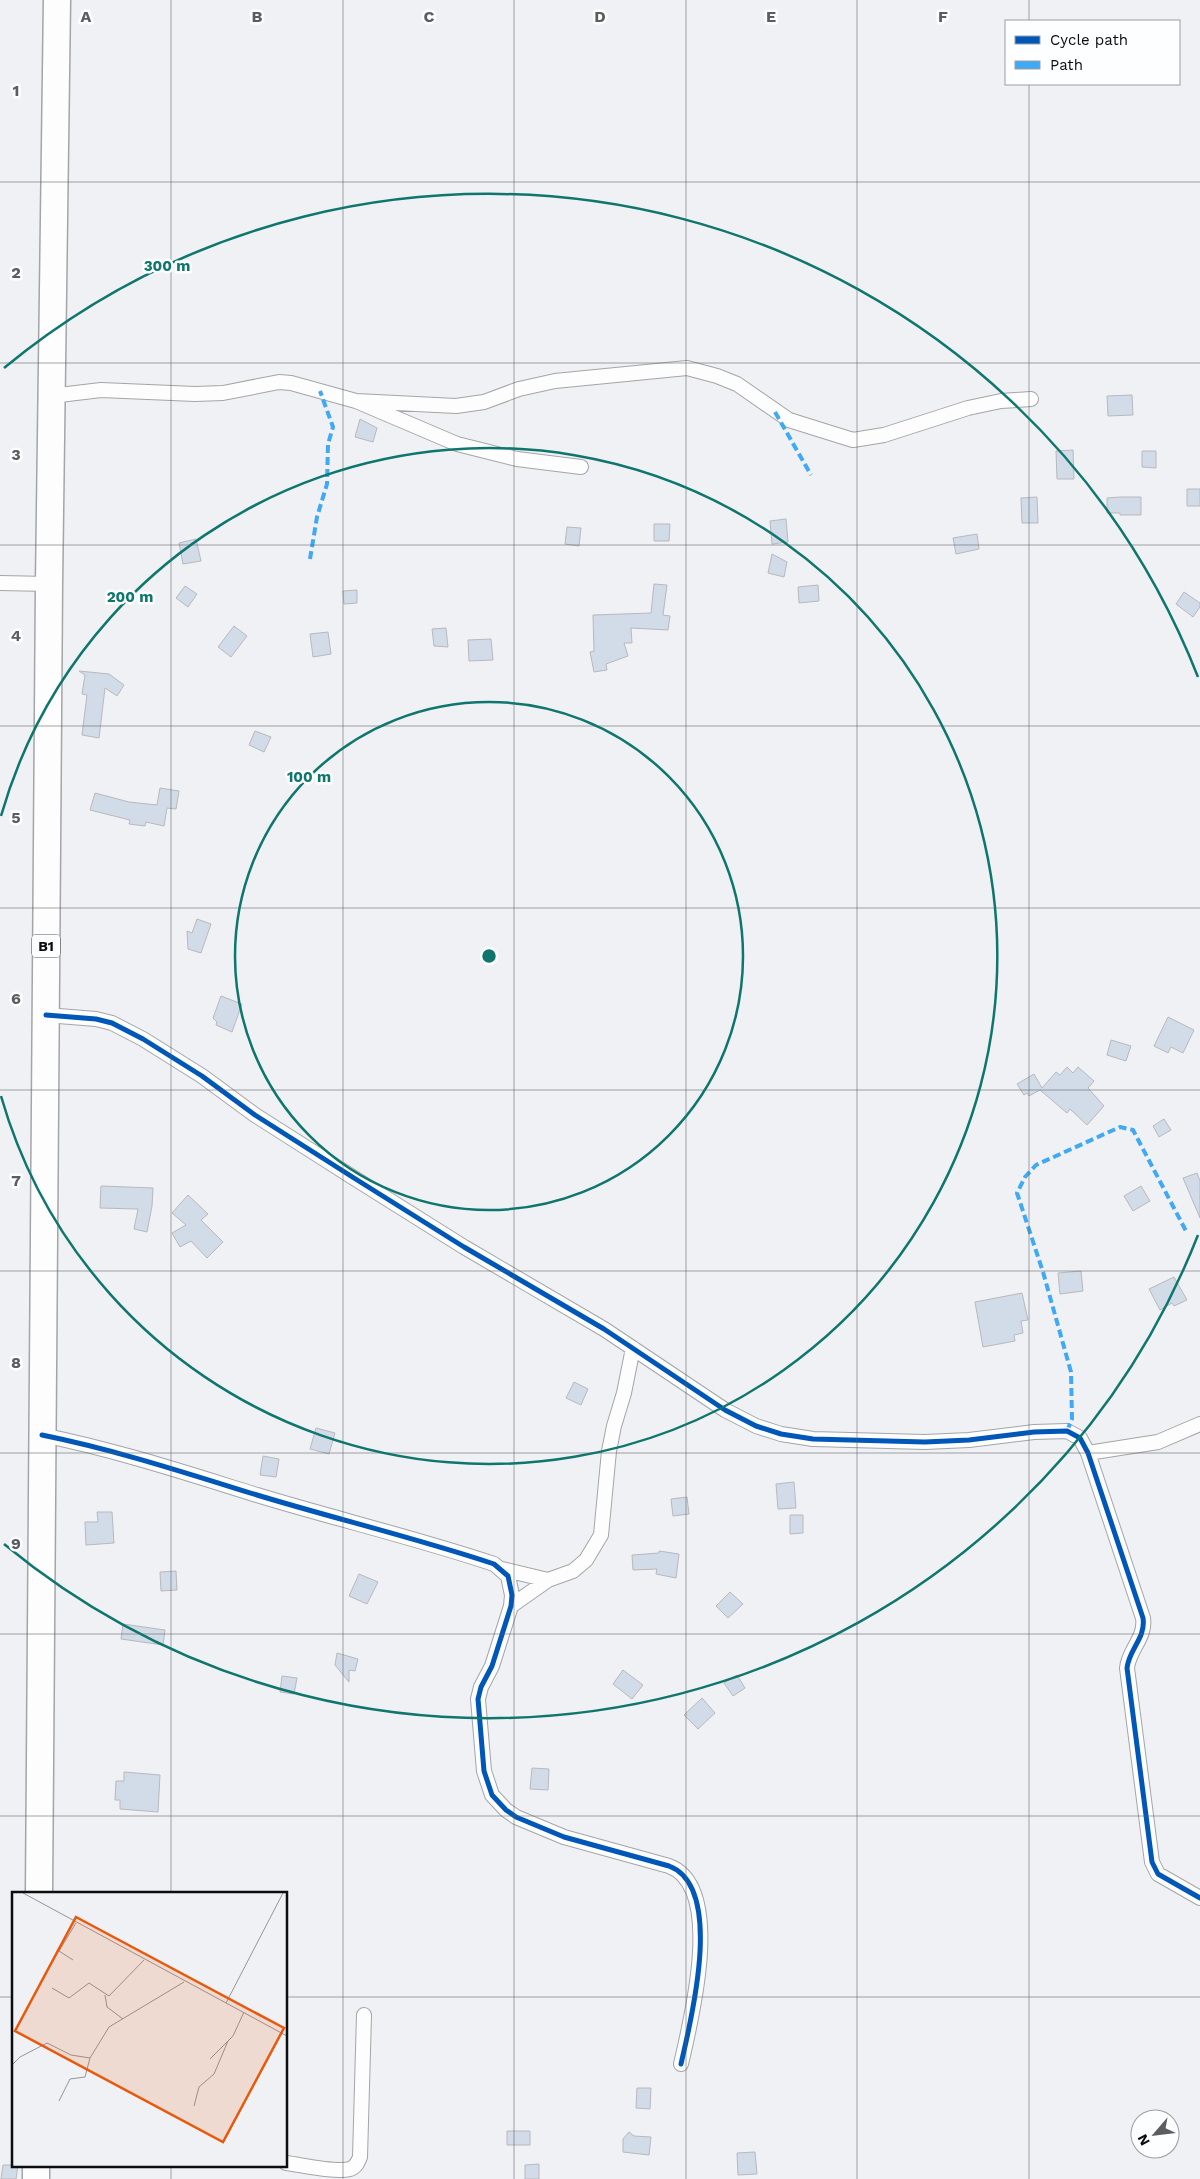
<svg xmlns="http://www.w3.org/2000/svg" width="1200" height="2179" font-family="'Work Sans',sans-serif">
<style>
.building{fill:#d2dbe8;stroke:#b8b9bc}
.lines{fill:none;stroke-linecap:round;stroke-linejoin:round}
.street-casing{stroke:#a4a5a7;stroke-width:16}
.highway-casing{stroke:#a4a5a7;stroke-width:29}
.street{stroke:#fdfdfd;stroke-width:14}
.highway{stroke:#fdfdfd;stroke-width:26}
.quiet{stroke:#3fa9f5;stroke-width:4;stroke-dasharray:8 4;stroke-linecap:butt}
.cycleway-casing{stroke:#fdfeff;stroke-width:8}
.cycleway{stroke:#0057b8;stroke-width:5}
.grid{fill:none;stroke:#5b5d5f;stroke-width:1;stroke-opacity:0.55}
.ring{fill:none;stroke:#0f766e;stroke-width:2.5}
.labels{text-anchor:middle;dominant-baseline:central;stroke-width:5;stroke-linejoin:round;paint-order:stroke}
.shield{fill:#fdfeff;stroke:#545557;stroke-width:1}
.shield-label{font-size:14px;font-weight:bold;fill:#0c0d0f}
.inset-road{fill:none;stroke:#949698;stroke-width:1}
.view{fill:#e8590c;fill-opacity:0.15;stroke:#e8590c;stroke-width:2.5}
.inset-edge{fill:none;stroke:#0c0d0f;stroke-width:2.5}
.grid-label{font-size:16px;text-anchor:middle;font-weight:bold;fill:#5b5d5f;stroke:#fdfeff;stroke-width:5;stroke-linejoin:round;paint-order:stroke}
.centre{fill:#0f766e;stroke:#fdfeff;stroke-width:2.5}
.ring-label{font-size:15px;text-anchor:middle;font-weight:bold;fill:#0f766e;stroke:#fdfeff;stroke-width:5;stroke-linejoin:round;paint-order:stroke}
</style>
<rect width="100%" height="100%" fill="#eff1f4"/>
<path class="building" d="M 1132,395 L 1133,415 L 1108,416 L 1107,396 Z
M 360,419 L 377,428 L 373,442 L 355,437 Z
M 1073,450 L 1074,479 L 1057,479 L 1056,451 Z
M 1142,451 L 1156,451 L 1156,468 L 1142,467 Z
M 1187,489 L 1200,489 L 1200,506 L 1187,506 Z
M 1037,497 L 1038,523 L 1022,523 L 1021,498 Z
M 1120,497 L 1141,497 L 1141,515 L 1120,515 L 1120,513 L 1107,513 L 1107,498 Z
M 786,519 L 788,542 L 772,544 L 770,521 Z
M 654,524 L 670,524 L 669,541 L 654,541 Z
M 567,527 L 581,528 L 579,546 L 565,544 Z
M 977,534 L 979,549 L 956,554 L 953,538 Z
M 196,539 L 201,561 L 183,564 L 179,543 Z
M 772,554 L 787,562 L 784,577 L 768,573 Z
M 654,584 L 667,585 L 663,615 L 670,616 L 668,630 L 631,628 L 632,643 L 624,643 L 628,656 L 606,664 L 607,670 L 594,672 L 590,652 L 594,651 L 593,615 L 651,613 Z
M 818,585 L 819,601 L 799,603 L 798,587 Z
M 185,586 L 197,594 L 188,607 L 176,598 Z
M 357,590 L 357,603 L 344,604 L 343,591 Z
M 1184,592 L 1200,603 L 1200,607 L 1193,617 L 1176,604 Z
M 234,626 L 247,636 L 231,657 L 218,647 Z
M 446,628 L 448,647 L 434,646 L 432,629 Z
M 328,632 L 331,654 L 313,657 L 310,634 Z
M 491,639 L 493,660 L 469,661 L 468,640 Z
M 79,671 L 109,674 L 124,685 L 117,696 L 105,688 L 99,738 L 82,735 L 87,695 L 82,694 L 85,675 Z
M 255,731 L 271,737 L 264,752 L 249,745 Z
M 160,788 L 179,791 L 176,809 L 167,808 L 164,826 L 146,822 L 145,826 L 129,824 L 130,820 L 90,810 L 95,793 L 129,802 L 157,805 Z
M 197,919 L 211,924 L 201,953 L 188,949 L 187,931 L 192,933 Z
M 221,996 L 242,1004 L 232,1032 L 216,1025 L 217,1022 L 213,1018 Z
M 1168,1017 L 1194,1030 L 1183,1053 L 1171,1047 L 1168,1053 L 1154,1046 Z
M 1111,1040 L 1131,1046 L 1126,1061 L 1107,1055 Z
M 1067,1067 L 1073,1073 L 1078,1067 L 1094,1081 L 1088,1088 L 1104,1106 L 1087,1125 L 1070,1109 L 1067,1113 L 1040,1090 L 1029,1096 L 1027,1093 L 1024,1095 L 1017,1084 L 1034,1074 L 1042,1088 L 1056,1072 L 1060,1075 Z
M 1164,1119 L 1171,1130 L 1159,1137 L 1153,1126 Z
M 1197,1173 L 1200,1181 L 1200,1218 L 1183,1178 Z
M 101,1186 L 153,1188 L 152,1206 L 147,1232 L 134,1229 L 138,1209 L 100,1208 Z
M 1141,1186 L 1150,1201 L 1133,1211 L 1124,1196 Z
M 188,1195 L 208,1214 L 201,1220 L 223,1242 L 207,1258 L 191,1241 L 180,1247 L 172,1233 L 186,1225 L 172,1213 Z
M 1081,1271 L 1083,1291 L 1060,1294 L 1058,1273 Z
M 1174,1277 L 1187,1300 L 1174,1306 L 1172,1303 L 1160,1310 L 1149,1289 Z
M 1022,1293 L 1028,1320 L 1021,1321 L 1023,1333 L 1014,1335 L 1015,1341 L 983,1347 L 975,1302 Z
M 574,1382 L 588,1389 L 581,1405 L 566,1398 Z
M 316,1428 L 335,1433 L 329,1454 L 310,1449 Z
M 263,1456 L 279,1459 L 276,1477 L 260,1475 Z
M 794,1482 L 796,1508 L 778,1509 L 776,1484 Z
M 687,1497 L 689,1514 L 673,1516 L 671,1499 Z
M 97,1512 L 112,1512 L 114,1543 L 86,1545 L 85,1522 L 98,1522 Z
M 790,1515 L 803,1515 L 803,1533 L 790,1534 Z
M 659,1551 L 679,1554 L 676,1578 L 656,1574 L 657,1569 L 633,1570 L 632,1555 L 659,1553 Z
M 176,1571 L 177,1590 L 161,1591 L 160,1572 Z
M 359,1574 L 378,1582 L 367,1604 L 349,1596 Z
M 730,1592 L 743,1604 L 728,1618 L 716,1606 Z
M 123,1624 L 165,1630 L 163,1645 L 121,1639 Z
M 337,1653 L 358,1659 L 355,1671 L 349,1670 L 349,1682 L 335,1665 Z
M 623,1670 L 643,1685 L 632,1699 L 613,1684 Z
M 737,1675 L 745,1688 L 733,1696 L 724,1683 Z
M 282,1676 L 297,1678 L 294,1694 L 280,1692 Z
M 702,1698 L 715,1713 L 698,1729 L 684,1715 Z
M 532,1768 L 549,1769 L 548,1790 L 530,1789 Z
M 124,1772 L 160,1775 L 158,1812 L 120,1809 L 120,1800 L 115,1800 L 116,1781 L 124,1781 Z
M 637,2088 L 651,2088 L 650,2109 L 636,2108 Z
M 507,2131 L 530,2131 L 530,2145 L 507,2145 Z
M 629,2132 L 634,2136 L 651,2137 L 649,2155 L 623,2152 L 623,2139 Z
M 755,2152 L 757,2174 L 738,2175 L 737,2153 Z
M 539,2164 L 539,2179 L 525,2179 L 525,2165 Z
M 3,2165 L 18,2165 L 16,2179 L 1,2179 Z"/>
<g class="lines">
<g class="street-casing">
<path id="street" d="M 51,396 L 101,390 L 195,394 L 223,393 L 279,382 L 291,383 L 356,401 L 457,444 L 517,459 L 581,467
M 356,401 L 456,406 L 484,402 L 519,389 L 555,381 L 687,368 L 717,376 L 737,384 L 789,420 L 853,440 L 884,435 L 968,408 L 1001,401 L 1031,399
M 0,583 L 49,584
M 46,1015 L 96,1019 L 112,1023 L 143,1039 L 202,1076 L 255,1115 L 354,1178 L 464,1247 L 604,1329 L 725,1410 L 756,1426 L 781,1434 L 813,1439 L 925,1442 L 969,1440 L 1034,1432 L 1067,1431 L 1080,1438 L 1088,1453 L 1143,1618 C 1146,1638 1129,1649 1127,1668 L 1152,1862 L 1158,1874 L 1200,1898
M 42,1435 C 116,1450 186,1473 257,1495 C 336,1519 416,1538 494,1564 L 508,1576 L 512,1595 L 511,1606 L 492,1666 L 481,1687 L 478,1699 L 484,1771 L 492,1795 L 506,1810 L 516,1817 L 564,1837 L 669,1866 C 725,1887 691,2020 681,2064
M 1088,1453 L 1158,1442 L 1200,1424
M 502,1569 L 548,1580
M 511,1606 L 548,1580 L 573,1571 L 586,1560 L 601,1535 L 609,1451 L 614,1426 L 624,1393 L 633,1348
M 286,2163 C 302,2165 336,2173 350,2169 C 356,2167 358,2162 360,2157 L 364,2015"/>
</g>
<g class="highway-casing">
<path id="highway" d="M 39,1893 L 49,584 L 57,0
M 36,2179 L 36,2165"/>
</g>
<use href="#street" class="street"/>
<use href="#highway" class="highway"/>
<path class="quiet" d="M 775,412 L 811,475
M 310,559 L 317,517 L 327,484 L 328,444 L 333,427 L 320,391
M 1067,1431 L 1072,1419 L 1071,1372 L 1043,1272 L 1017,1193 L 1025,1177 L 1036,1165 L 1120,1127 L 1133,1130 L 1186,1231"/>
<g class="cycleway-casing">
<path id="cycleway" d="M 46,1015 L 96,1019 L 112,1023 L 143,1039 L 202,1076 L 255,1115 L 354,1178 L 464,1247 L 604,1329 L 725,1410 L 756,1426 L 781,1434 L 813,1439 L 925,1442 L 969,1440 L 1034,1432 L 1067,1431 L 1080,1438 L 1088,1453 L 1143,1618 C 1146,1638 1129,1649 1127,1668 L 1152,1862 L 1158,1874 L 1200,1898
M 42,1435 C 116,1450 186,1473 257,1495 C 336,1519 416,1538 494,1564 L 508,1576 L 512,1595 L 511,1606 L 492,1666 L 481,1687 L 478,1699 L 484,1771 L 492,1795 L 506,1810 L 516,1817 L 564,1837 L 669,1866 C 725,1887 691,2020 681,2064"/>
</g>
<use href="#cycleway" class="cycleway"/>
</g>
<path class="grid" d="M 171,0 L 171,1893M 343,0 L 343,2179M 514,0 L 514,2179M 686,0 L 686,2179M 857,0 L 857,2179M 1029,0 L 1029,21M 1029,84 L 1029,2179M 0,182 L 1200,182M 0,363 L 1200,363M 0,545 L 1200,545M 0,726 L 1200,726M 0,908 L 1200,908M 0,1090 L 1200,1090M 0,1271 L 1200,1271M 0,1453 L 1200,1453M 0,1634 L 1200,1634M 0,1816 L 1200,1816M 0,1997 L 14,1997M 286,1997 L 1200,1997M 171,2165 L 171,2179"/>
<g class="ring">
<circle cx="489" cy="956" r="254"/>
<path d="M1 816A508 508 0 1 1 1 1096"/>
<path d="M1198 1235A762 762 0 0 1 4 1544M4 368A762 762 0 0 1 1198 677"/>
</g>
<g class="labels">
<rect class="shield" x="32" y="934.5" width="28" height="23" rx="4"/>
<g class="shield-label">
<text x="46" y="946">B1</text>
</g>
</g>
<g transform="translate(12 1892)">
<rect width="275" height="275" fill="#eff1f4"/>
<path class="inset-road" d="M 11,1 L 275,144M 61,68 L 47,59 L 64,31M 40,96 L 57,106 L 77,91 L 97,104 L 132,68M 93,103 L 95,115 L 111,127M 214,111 L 271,1M 198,167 L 221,144 L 232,120M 0,173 L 8,165 L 35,151 L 59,163 L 78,166M 47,209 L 58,187 L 73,185 L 78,166 L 97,135 L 172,90M 182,214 L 187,195 L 202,182 L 216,149"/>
<path class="view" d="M 64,25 L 272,136 L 211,250 L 3,139 Z"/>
<rect width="275" height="275" class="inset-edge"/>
</g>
<g class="grid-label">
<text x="86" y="22">A</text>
<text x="257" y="22">B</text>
<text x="429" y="22">C</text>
<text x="600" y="22">D</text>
<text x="771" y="22">E</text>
<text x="943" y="22">F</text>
<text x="16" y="96">1</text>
<text x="16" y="278">2</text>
<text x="16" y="460">3</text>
<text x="16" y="641">4</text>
<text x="16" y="823">5</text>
<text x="16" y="1004">6</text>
<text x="16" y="1186">7</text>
<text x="16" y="1368">8</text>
<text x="16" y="1549">9</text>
</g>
<circle cx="489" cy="956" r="8" class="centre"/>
<g class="ring-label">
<text x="167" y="271">300 m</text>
<text x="130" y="602">200 m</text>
<text x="309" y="782">100 m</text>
</g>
<rect x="1005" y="20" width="175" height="65" fill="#fdfeff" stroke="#9d9e9f"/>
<rect x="1015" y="36" width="25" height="8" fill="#0057b8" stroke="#9d9e9f"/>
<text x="1050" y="45" font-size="15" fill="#0c0d0f">Cycle path</text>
<rect x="1015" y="61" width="25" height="8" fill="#3fa9f5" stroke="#9d9e9f"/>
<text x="1050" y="70" font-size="15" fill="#0c0d0f">Path</text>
<g transform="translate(1155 2134) rotate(242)"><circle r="24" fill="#fdfeff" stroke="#9d9e9f"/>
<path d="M0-4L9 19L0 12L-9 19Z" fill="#5b5d5f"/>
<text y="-8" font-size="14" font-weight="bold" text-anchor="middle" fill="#0c0d0f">N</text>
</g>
</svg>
